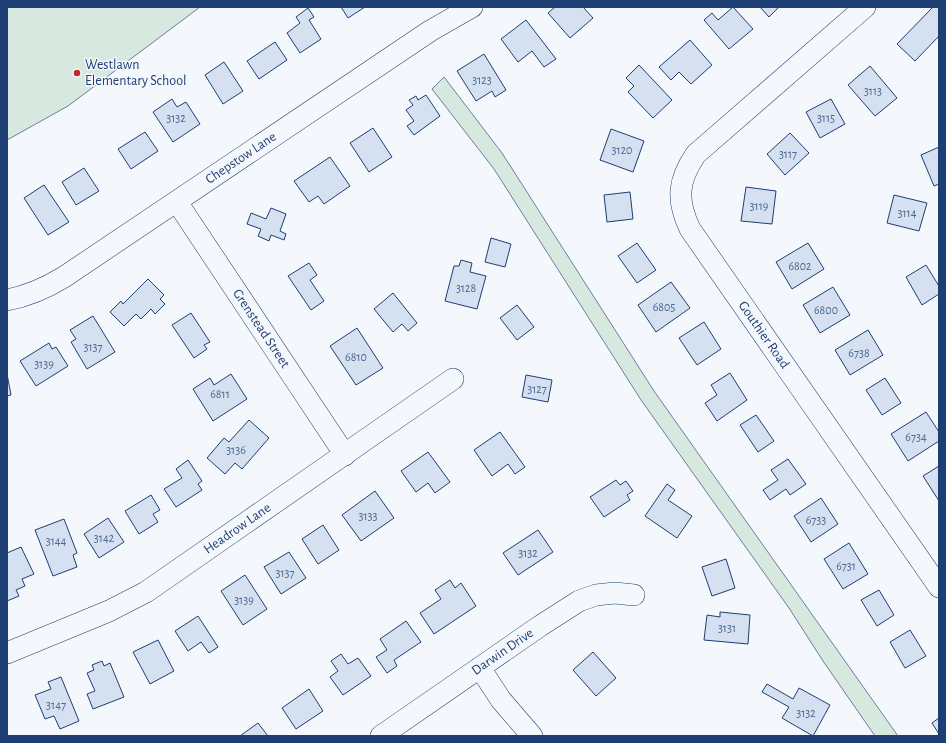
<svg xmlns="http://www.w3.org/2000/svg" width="946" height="743" font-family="'Alegreya Sans',sans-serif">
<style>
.green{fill:#d7e8df;stroke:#687fa3}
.building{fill:#d5e0f0;stroke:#1d3f73}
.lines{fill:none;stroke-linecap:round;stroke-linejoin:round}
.minor-casing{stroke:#1d3f73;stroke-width:22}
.minor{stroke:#f4f7fb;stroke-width:21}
.poi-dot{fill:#c62828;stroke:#f4f7fb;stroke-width:1.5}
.labels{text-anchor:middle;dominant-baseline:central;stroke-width:3;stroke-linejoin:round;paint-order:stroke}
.number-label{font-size:12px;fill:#4b6792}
.poi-label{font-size:14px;fill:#1d3f73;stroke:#f4f7fb;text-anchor:start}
.street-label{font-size:14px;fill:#1d3f73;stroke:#f4f7fb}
</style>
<rect width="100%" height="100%" fill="#f4f7fb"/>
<path class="green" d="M 7,7 L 200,7 L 68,106 L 7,140 Z
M 444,77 L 502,153 L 654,391 L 898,736 L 875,736 L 823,661 L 789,608 L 641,400 L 494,169 L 432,89 Z"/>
<path class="building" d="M 341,7 L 365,7 L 348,18 Z
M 555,7 L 583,7 L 593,18 L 570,38 L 548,13 Z
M 733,7 L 753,29 L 729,49 L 704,20 L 712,13 L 718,20 Z
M 760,7 L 779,7 L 769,17 Z
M 933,7 L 939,7 L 939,36 L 915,61 L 897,44 Z
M 308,8 L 314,17 L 309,20 L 321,39 L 300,53 L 287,33 L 300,23 L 296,17 Z
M 526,20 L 556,59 L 544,67 L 532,51 L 518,62 L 501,39 Z
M 690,40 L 712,65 L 691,84 L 679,72 L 671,80 L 659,67 Z
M 275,42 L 287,60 L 259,79 L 247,61 Z
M 484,54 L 506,90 L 495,97 L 492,91 L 476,101 L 457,71 Z
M 224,62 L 243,91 L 223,104 L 205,75 Z
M 639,65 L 672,100 L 653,118 L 628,92 L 634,86 L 626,78 Z
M 870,66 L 897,98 L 875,116 L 848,85 Z
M 426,95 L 440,116 L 414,135 L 407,126 L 414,121 L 406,110 L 413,105 L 409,100 L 416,96 L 418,100 Z
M 172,99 L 177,107 L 186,102 L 200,124 L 173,142 L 153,112 Z
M 831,99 L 845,124 L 820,138 L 806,112 Z
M 373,128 L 392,157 L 369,172 L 350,143 Z
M 611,129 L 644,141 L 633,172 L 600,160 Z
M 145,132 L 158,151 L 131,169 L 118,149 Z
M 790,133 L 809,153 L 785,175 L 767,154 Z
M 939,147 L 939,184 L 934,186 L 921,155 Z
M 330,157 L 350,186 L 324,204 L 318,196 L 309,202 L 294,181 Z
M 84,168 L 99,191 L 76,205 L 62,182 Z
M 44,185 L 69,222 L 48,235 L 24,198 Z
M 746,187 L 776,191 L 772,224 L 741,221 Z
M 630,192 L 633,219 L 607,222 L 604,195 Z
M 894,195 L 927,203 L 919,231 L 887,223 Z
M 271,208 L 286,214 L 280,231 L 286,234 L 284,240 L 271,235 L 269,241 L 258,236 L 261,229 L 247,224 L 251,213 L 266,219 Z
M 491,238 L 511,244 L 505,267 L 485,262 Z
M 637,243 L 656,270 L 637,283 L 618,256 Z
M 808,243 L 824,269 L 792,289 L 776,262 Z
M 461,260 L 472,263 L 470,272 L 486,276 L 477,309 L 445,301 L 454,266 L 459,266 Z
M 309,263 L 317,275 L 310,280 L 324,301 L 311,310 L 288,276 Z
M 926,265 L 939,286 L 939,294 L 922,305 L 906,277 Z
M 148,279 L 164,295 L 160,299 L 165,304 L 155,314 L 151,309 L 141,319 L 136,314 L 124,326 L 110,312 L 121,301 L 123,304 Z
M 671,282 L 690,308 L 656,332 L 638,305 Z
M 833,287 L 850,315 L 820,333 L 803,305 Z
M 393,293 L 417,323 L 408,331 L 402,324 L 393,332 L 374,309 Z
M 517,305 L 534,327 L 517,340 L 500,318 Z
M 191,313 L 210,342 L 204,345 L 207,349 L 194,358 L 172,325 Z
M 93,316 L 115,352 L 87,369 L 71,342 L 76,339 L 70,330 Z
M 704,322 L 721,349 L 697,365 L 679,338 Z
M 357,328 L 383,368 L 356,385 L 330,346 Z
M 868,330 L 883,355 L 850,375 L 835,350 Z
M 49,343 L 52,349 L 56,347 L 68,366 L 36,386 L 20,361 Z
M 730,373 L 747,400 L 717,421 L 705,403 L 717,395 L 711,385 Z
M 7,374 L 11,395 L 7,396 Z
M 231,374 L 247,399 L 213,421 L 193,389 L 210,378 L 214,385 Z
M 526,375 L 552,380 L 548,402 L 522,397 Z
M 885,378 L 901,403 L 882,415 L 866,390 Z
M 926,412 L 939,432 L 939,441 L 908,461 L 891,434 Z
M 756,415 L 774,441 L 758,452 L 740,425 Z
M 249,420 L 269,438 L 242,469 L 235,463 L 225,474 L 207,458 L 224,438 L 229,442 Z
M 500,432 L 525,467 L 515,474 L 508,464 L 492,476 L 474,450 Z
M 428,452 L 450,482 L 435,493 L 428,483 L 416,492 L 401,471 Z
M 788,459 L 806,484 L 790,495 L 786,489 L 770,500 L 763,490 L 778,480 L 771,470 Z
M 188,460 L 202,481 L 198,484 L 202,490 L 176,507 L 164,489 L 182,478 L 176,469 Z
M 939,466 L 939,501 L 923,476 Z
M 616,480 L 620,485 L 626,481 L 633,491 L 627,495 L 630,500 L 604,517 L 590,497 Z
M 667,484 L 675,490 L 668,500 L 692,516 L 677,538 L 645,516 Z
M 375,491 L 394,518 L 361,541 L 342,515 Z
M 151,495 L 160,510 L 153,514 L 158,522 L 139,534 L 125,511 Z
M 821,498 L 838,524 L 811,542 L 794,516 Z
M 108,518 L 124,542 L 99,558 L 84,534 Z
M 64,519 L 77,553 L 73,555 L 77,567 L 53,576 L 35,530 Z
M 323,525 L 339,550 L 318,564 L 302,539 Z
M 538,530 L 553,552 L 518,575 L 503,553 Z
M 849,543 L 868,574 L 843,589 L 824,559 Z
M 21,547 L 34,574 L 22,579 L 25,586 L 16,590 L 19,596 L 7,601 L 7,553 Z
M 289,552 L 306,578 L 281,594 L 264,567 Z
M 726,559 L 735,588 L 712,596 L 702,567 Z
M 245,575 L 267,609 L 243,625 L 221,591 Z
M 450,580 L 455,588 L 461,583 L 476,606 L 434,634 L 420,613 L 441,599 L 435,590 Z
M 879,590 L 894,615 L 877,626 L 861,600 Z
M 720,612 L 750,615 L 748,644 L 704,640 L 707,615 L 720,617 Z
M 198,616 L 218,647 L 209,653 L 201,642 L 188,651 L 175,631 Z
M 406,621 L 421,642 L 394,660 L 397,666 L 387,673 L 376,657 L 387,650 L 380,639 Z
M 910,630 L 926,656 L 905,668 L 890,642 Z
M 158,640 L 174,671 L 150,684 L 133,652 Z
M 593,652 L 616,678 L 596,696 L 573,670 Z
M 341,654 L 348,664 L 358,658 L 371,676 L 343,695 L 330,677 L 338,671 L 331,661 Z
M 102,661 L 104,666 L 110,663 L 124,697 L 93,709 L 87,694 L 95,691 L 87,673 L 94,670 L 92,665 Z
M 61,677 L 79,721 L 60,729 L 54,716 L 45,719 L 35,695 L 51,689 L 48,682 Z
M 767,684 L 793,699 L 799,688 L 830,705 L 813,736 L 782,718 L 789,707 L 762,692 Z
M 309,689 L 323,711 L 296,729 L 282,708 Z
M 939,718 L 939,734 L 932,723 Z
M 258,723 L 268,736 L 240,736 Z"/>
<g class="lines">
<g class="minor-casing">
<g id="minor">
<path id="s1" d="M 865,7 L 696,154 C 678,180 676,200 690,229 L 939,587"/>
<path id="s2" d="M 177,202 L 345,455"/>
<path id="s3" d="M 7,300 C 28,296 46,288 64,277 L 430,31 L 472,7"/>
<path id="s4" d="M 7,653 L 109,611 L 146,592 L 453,379"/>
<path d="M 480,668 L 501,700 L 532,736"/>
<path id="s5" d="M 381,736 L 540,626 L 579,601 L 596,595 L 615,593 L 634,595"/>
</g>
</g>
<use href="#minor" class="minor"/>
</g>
<circle class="poi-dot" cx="77" cy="73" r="4"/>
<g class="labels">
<g class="number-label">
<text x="482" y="80">3123</text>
<text x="873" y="91">3113</text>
<text x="176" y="118">3132</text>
<text x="826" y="118">3115</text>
<text x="622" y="150">3120</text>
<text x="788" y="154">3117</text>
<text x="759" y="206">3119</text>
<text x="907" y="213">3114</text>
<text x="800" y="266">6802</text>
<text x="466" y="288">3128</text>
<text x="664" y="307">6805</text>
<text x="826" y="310">6800</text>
<text x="93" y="347">3137</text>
<text x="859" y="353">6738</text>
<text x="356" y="357">6810</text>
<text x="44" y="364">3139</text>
<text x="537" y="389">3127</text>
<text x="220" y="394">6811</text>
<text x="916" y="437">6734</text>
<text x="236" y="450">3136</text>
<text x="368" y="516">3133</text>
<text x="816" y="520">6733</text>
<text x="104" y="538">3142</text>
<text x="56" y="541">3144</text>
<text x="528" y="553">3132</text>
<text x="846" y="566">6731</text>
<text x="285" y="573">3137</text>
<text x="244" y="600">3139</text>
<text x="727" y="628">3131</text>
<text x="56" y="705">3147</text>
<text x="806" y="713">3132</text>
</g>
<g class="poi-label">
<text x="85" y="65">Westlawn<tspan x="85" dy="16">Elementary School</tspan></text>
</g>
<g class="street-label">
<text stroke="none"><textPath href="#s3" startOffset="275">Chepstow Lane</textPath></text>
<text stroke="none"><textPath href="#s2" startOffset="152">Grenstead Street</textPath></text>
<text stroke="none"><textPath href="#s1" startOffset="433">Gouthier Road</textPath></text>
<text stroke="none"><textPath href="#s4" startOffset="263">Headrow Lane</textPath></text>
<text stroke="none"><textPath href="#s5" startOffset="148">Darwin Drive</textPath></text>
</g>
</g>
<rect width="946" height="743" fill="none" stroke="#1d3f73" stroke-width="16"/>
</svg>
